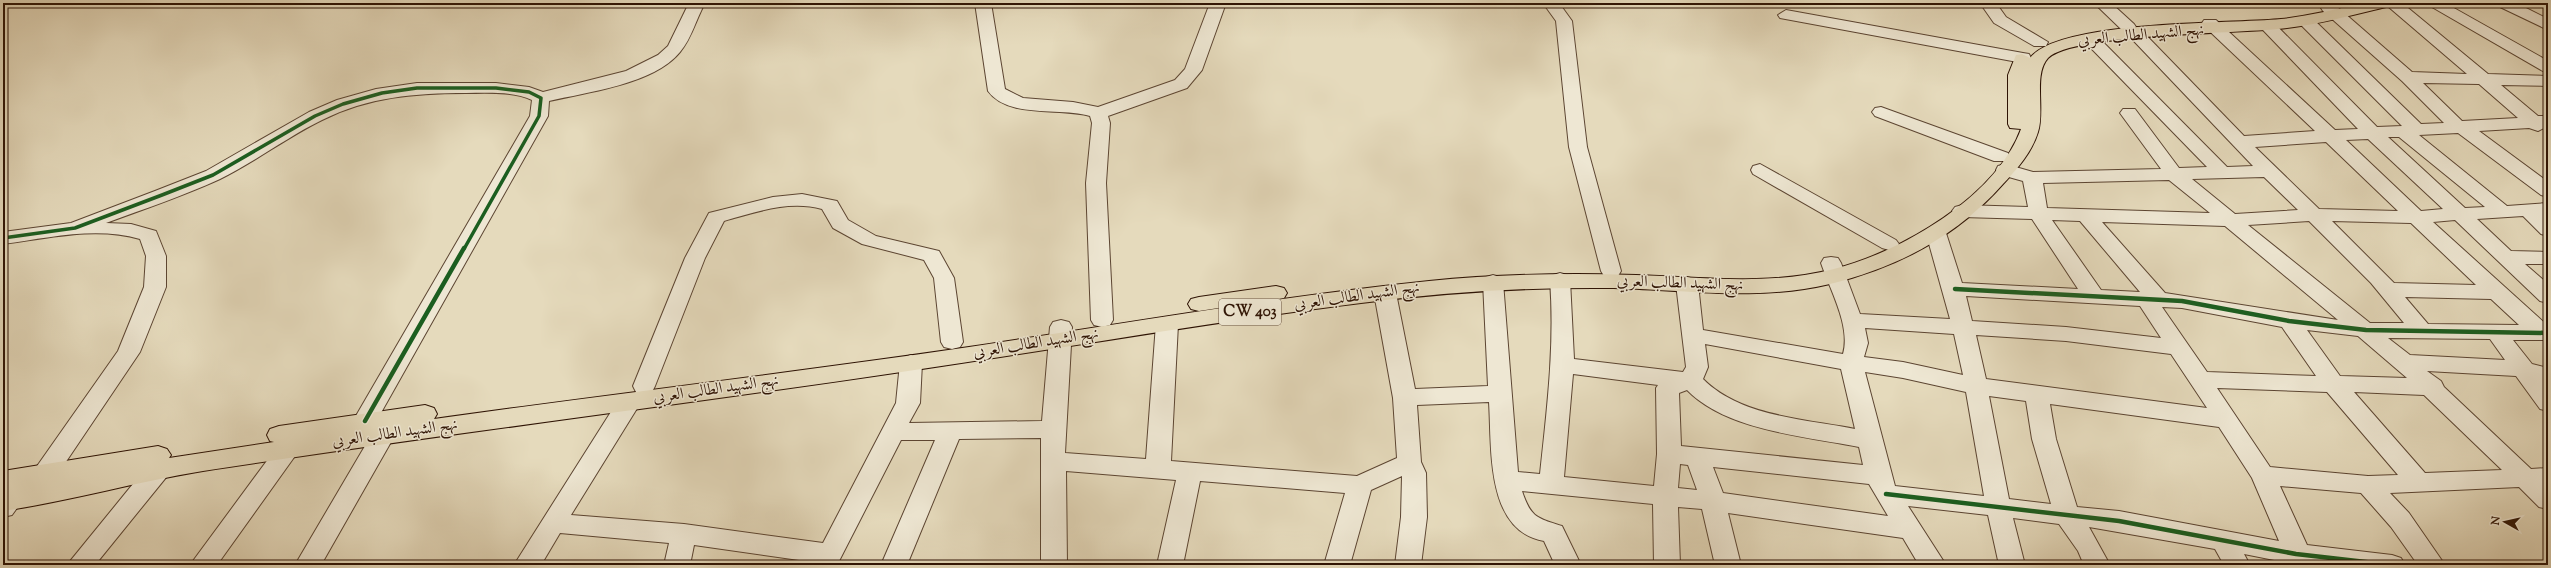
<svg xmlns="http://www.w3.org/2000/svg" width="2551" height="568" font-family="'Sorts Mill Goudy',Amiri,serif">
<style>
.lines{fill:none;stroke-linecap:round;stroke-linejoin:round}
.minor-casing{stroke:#5c4532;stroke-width:2}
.primary-casing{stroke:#2e1304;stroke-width:2}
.minor{fill:#eee7d3;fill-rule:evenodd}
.primary{fill:#e5dabc;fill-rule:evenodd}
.cycleway-far1-casing{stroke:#eee7d3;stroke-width:5.5}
.cycleway-casing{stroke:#eee7d3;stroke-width:7}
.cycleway-far1{stroke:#1b5e20;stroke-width:3.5}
.cycleway{stroke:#1b5e20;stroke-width:4.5}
.labels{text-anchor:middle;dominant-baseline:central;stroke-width:3;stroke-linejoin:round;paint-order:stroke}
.shield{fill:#eee7d3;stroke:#685342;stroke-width:1}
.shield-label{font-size:15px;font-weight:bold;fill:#2e1304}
.street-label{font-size:16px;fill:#2e1304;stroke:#eee7d3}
</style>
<rect width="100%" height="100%" fill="#e5dabc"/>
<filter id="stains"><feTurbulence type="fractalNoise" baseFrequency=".005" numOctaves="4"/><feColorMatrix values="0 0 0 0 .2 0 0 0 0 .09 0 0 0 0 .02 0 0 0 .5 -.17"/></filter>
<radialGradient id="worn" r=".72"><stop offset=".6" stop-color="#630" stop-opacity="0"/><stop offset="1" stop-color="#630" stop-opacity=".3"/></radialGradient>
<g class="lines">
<g class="minor-casing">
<path id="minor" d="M 689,3 L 705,3 C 696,19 692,38 680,52 C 654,84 588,92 549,101 L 548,116 L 373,427 L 365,429 L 357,427 L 353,421 L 530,116 L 532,100 C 513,91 487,93 466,93 C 415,93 368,97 322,120 C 287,137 255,162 220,179 C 183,196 144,209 106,223 L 131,224 L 156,231 L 166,256 L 166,287 L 140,352 L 53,481 L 17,508 L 12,515 L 3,517 L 3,492 L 35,469 L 118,351 L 144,287 L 146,256 L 140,239 C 96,226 48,238 3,244 L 3,232 L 71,223 L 155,191 L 206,171 L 309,112 L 337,100 L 376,89 L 417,83 L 496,83 L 529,87 L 543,92 L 626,71 L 658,55 L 668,46 Z
M 975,3 L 991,3 L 1005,89 L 1023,98 L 1073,102 L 1098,107 L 1175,80 L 1185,69 L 1210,3 L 1226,3 L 1202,70 L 1187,88 L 1108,116 L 1110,123 L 1106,183 L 1113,320 L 1110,325 L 1102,327 L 1094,325 L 1091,320 L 1086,183 L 1092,123 L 1090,116 C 1061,107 1008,119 988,91 Z
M 1543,3 L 1559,3 L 1572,21 L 1587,147 L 1621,271 L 1618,276 L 1611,277 L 1604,276 L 1601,271 L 1569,147 L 1556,21 Z
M 1980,3 L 1996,3 L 2006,17 L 2048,42 L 2046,46 L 2034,46 L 1994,23 Z
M 2094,3 L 2111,3 L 2134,24 L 2136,27 L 2134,29 L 2142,31 L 2244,136 L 2315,131 L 2204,26 L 2202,23 L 2204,20 L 2216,20 L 2335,130 L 2358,129 L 2262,29 L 2260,26 L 2262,23 L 2274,23 L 2377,127 L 2402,126 L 2300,24 L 2298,21 L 2300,18 L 2312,18 L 2421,124 L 2444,123 L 2402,81 L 2323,11 L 2321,8 L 2323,5 L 2335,5 L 2412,72 L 2467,74 L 2384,3 L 2402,3 L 2488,74 L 2548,76 L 2548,86 L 2501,85 L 2538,116 L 2548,116 L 2548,126 L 2538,131 L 2529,128 L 2479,131 L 2548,182 L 2548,197 L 2541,195 L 2458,133 L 2419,135 L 2507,206 L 2548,203 L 2548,215 L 2544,215 L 2548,219 L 2548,236 L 2541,234 L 2523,216 L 2477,219 L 2511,251 L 2548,252 L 2548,264 L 2525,264 L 2548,284 L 2548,303 L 2540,301 L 2455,220 L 2433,222 L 2548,326 L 2548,340 L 2513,340 L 2532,364 L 2548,368 L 2548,384 L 2546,384 L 2548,386 L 2548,411 L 2540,409 L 2516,376 L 2427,371 L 2441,381 L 2444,387 L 2531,469 L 2548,468 L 2548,509 L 2539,507 L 2519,487 L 2390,493 L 2409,513 L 2445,565 L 2418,565 L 2391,527 L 2361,493 L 2280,486 L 2307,545 L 2392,555 L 2401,558 L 2405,565 L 2290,565 L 2289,563 L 2244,554 L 2250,565 L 2224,565 L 2215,549 L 2089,527 L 2110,565 L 2084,565 L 2078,551 L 2059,524 L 2013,518 L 2025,565 L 1999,565 L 1988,515 L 1908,506 L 1946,565 L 1919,565 L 1903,538 L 1728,513 L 1741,565 L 1715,565 L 1702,509 L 1678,507 L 1680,565 L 1654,565 L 1653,504 L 1522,491 C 1531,518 1537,518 1562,526 L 1581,565 L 1555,565 L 1544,541 C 1485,531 1492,447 1489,402 L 1417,405 L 1421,462 L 1426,473 L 1427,517 L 1421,565 L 1395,565 L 1401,517 L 1402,476 L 1371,490 L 1350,565 L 1324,565 L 1345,493 L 1200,481 L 1183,565 L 1157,565 L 1176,480 L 1066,471 L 1067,565 L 1041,565 L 1041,438 L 959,439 L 907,565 L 881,565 L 935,440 L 901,440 L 837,565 L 811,565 L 813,562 L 694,545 L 690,565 L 664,565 L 669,543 L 560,533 L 541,565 L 514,565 L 621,396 L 629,394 L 637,396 L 641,402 L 571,515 L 684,524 L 823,543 L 896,403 L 900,363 L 903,358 L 911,355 L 919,358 L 922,363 L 920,403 L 909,423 L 1042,421 L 1050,327 L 1053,322 L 1061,320 L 1069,322 L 1072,327 L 1065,453 L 1146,459 L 1156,324 L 1159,319 L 1167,317 L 1175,319 L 1178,324 L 1171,461 L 1357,476 L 1397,458 L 1393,398 L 1374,293 L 1378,288 L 1385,286 L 1392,288 L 1396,293 L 1415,389 L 1488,386 L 1483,282 L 1486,277 L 1493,275 L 1500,277 L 1503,282 L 1518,472 L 1540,474 C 1547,409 1555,345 1550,280 L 1553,275 L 1560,273 L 1567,275 L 1570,280 L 1574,359 L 1683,372 L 1686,367 L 1676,284 L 1680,279 L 1687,277 L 1694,279 L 1698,284 L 1703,330 L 1843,354 C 1851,326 1830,290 1821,263 L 1824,258 L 1831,257 L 1838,258 L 1841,263 L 1860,314 L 1950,319 L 1926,233 L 1929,229 L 1943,229 L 1946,233 L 1962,283 L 2078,289 L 2032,219 L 1962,217 L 1955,215 L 1952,211 L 1955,207 L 1962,205 L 2028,207 L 2023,181 L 1998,174 L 1996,170 L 1998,166 L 2005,164 L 2033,172 L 2161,169 L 2120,113 L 2123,109 L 2135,109 L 2179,168 L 2207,167 L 2084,41 L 2082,38 L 2084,35 L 2096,35 L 2227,167 L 2253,166 L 2130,37 L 2128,34 L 2130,31 L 2122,30 ZM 2423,83 L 2479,84 L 2518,118 L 2462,121 ZM 2388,137 L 2399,137 L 2485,207 L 2465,208 ZM 2368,139 L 2443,209 L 2421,211 L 2346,140 ZM 2326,142 L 2398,211 L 2319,209 L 2255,147 ZM 2264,177 L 2298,210 L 2235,214 L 2192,179 ZM 2169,180 L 2210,213 L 2047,208 L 2043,183 ZM 2052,220 L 2080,221 L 2140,292 L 2101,290 ZM 2309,221 L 2371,283 L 2404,323 L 2370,323 L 2248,225 ZM 2332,221 L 2411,223 L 2476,285 L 2394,283 ZM 2102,222 L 2225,226 L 2338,320 L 2165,293 ZM 1966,296 L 2140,306 L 2161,338 L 2066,327 L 1972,321 ZM 2405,297 L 2491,299 L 2519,325 L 2428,324 ZM 2162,307 L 2182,308 L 2282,327 L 2316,376 L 2207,372 ZM 1865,328 L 1954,334 L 1963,375 L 1903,362 L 1864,357 L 1868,343 ZM 2307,330 L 2358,336 L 2407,378 L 2340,376 ZM 1976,335 L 2066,341 L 2171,354 L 2207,408 L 1986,379 ZM 2388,338 L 2490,339 L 2505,360 L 2410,355 ZM 1705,344 L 1841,369 L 1855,429 C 1805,419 1741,417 1703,379 L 1708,367 ZM 1865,372 L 1903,378 L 1966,392 L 1984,496 L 1895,486 ZM 1573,374 L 1658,385 L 1656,388 L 1657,454 L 1654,486 L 1564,477 ZM 2217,388 L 2327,392 L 2398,475 L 2368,476 L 2270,467 ZM 1687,390 C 1727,431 1805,436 1859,447 L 1863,465 L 1681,446 L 1679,393 ZM 2354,392 L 2424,395 L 2502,470 L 2425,473 ZM 1989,396 L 2026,401 L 2032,439 L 2051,504 L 2009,499 ZM 2050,404 L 2219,427 L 2252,478 L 2279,541 L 2119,511 L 2077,507 L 2056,439 ZM 1680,464 L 1688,465 L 1697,490 L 1678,488 ZM 1713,467 L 1869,484 L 1888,516 L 1723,493 Z
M 2425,3 L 2445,3 L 2548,61 L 2548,74 Z
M 2496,3 L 2516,3 L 2548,19 L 2548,30 L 2498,6 Z
M 1786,10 L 2023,53 L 2029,54 L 2031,58 L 2029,62 L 2023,63 L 1780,18 L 1778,15 Z
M 1881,107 L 2008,153 L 2010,157 L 2008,161 L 1994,161 L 1875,116 L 1872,112 L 1875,108 Z
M 1760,164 L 1896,240 L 1899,244 L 1896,248 L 1889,250 L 1882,248 L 1753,174 L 1751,170 L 1753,166 Z
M 802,194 L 837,201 L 848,220 L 876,236 L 939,251 L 954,278 L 963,342 L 960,347 L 952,349 L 944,347 L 941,342 L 934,278 L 924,260 L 862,244 L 833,228 L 822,209 C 789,200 756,212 724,221 L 705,258 L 655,386 L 652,392 L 644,394 L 636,392 L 633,386 L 685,258 L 709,213 L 773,197 Z
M 383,427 L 391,429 L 395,435 L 321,565 L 295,565 L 375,429 Z
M 288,440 L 296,443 L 300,449 L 217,565 L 190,565 L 280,443 Z
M 159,460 L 168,463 L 171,469 L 168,475 L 95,565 L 67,565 L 150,463 Z"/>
</g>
<g class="primary-casing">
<path id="primary" d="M 2361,3 L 2388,3 L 2386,7 C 2353,15 2320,24 2287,28 C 2244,34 2073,33 2048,58 C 2033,74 2045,111 2038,132 C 2032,152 2017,169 2003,184 C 1956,237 1898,267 1830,284 C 1759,301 1686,290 1614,288 C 1529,287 1445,292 1361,303 C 1209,322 1059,349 908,371 C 673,406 437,435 203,471 C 135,482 70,501 3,511 L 3,491 L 64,480 L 3,491 L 3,471 L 158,446 L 167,449 L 171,455 L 169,458 L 274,442 L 270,441 L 267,435 L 270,429 L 279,426 L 425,405 L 434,408 L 437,414 L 434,419 C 612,394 791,373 969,347 C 1122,324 1275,297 1429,281 C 1497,274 1567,273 1636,275 C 1702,277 1769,286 1834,269 C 1901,252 1996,197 2021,129 L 2010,128 L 2008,124 L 2008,75 L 2016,55 L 2022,54 L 2030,58 C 2059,20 2230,24 2281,19 C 2308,16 2335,10 2361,3 Z
M 1276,286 L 1284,288 L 1287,293 L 1284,298 L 1199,311 L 1191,309 L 1188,304 L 1191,299 L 1199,297 Z"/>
</g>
<use href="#minor" class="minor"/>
<use href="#primary" class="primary"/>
<g class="cycleway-far1-casing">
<path id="cycleway-far1" d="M 3,238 L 75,228 L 162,195 L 213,175 L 315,116 L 343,104 L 382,93 L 417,88 L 496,88 L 529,92 L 541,98 L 539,116 L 464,249"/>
</g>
<g class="cycleway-casing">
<path id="cycleway" d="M 1955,289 L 2182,301 L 2289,321 L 2366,330 L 2548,333
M 365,421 L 464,248
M 1886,494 L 2119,521 L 2296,554 L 2392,565"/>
</g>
<use href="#cycleway-far1" class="cycleway-far1"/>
<use href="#cycleway" class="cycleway"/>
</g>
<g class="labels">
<rect class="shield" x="1219" y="299" width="62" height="26" rx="3"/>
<g class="shield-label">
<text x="1250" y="312">CW 403</text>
</g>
<g class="street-label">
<text transform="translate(2141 36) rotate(-5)">نهج الشهيد الطالب العربي</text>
<text transform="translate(1680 284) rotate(2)">نهج الشهيد الطالب العربي</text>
<text transform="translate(1357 297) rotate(-8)">نهج الشهيد الطالب العربي</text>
<text transform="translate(1036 344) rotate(-9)">نهج الشهيد الطالب العربي</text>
<text transform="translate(716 390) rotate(-8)">نهج الشهيد الطالب العربي</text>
<text transform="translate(395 434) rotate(-8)">نهج الشهيد الطالب العربي</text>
</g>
</g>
<rect width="2551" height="568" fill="none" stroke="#e5dabc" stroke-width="16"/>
<rect x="4" y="4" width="2543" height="560" fill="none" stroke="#2e1304" stroke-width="2"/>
<rect x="8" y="8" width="2535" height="552" fill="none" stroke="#2e1304"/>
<g transform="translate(2505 522) rotate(278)" stroke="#eee7d3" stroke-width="3" paint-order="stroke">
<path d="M0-3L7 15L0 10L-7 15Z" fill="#2e1304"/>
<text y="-6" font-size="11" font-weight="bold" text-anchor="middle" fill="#2e1304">N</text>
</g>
<rect width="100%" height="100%" filter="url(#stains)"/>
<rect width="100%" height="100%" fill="url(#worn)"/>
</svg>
